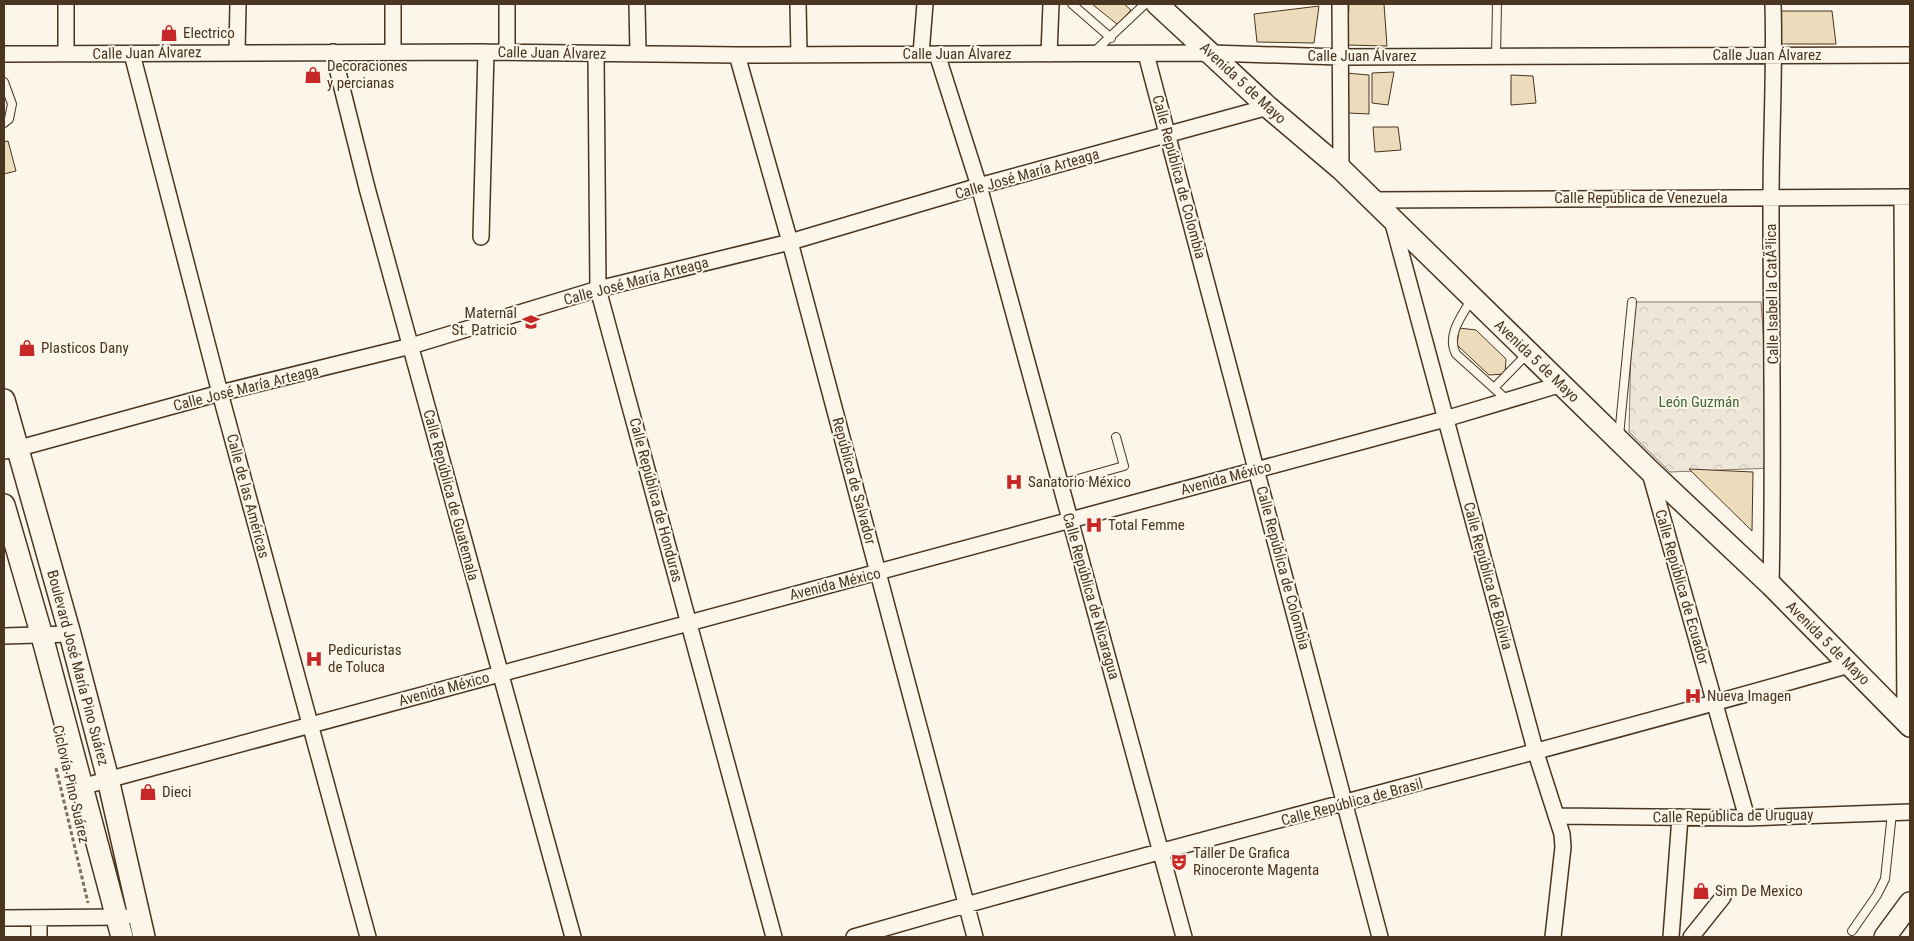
<svg xmlns="http://www.w3.org/2000/svg" width="1914" height="941" font-family="'Roboto Condensed',sans-serif">
<style>
.forest{fill:url(#forest-crowns);stroke:#887966}
.building{fill:#ecdcbc;stroke:#4a3520}
.lines{fill:none;stroke-linecap:round;stroke-linejoin:round}
.lane-casing{stroke:#4a3520;stroke-width:10}
.street-casing{stroke:#4a3520;stroke-width:18}
.secondary-casing{stroke:#4a3520;stroke-width:24}
.path{stroke:#7f6f5c;stroke-width:3;stroke-dasharray:4 2.5;stroke-linecap:butt}
.lane{stroke:#fbf6e9;stroke-width:8}
.street{stroke:#fbf6e9;stroke-width:15}
.secondary{stroke:#fbf6e9;stroke-width:21}
.labels{text-anchor:middle;dominant-baseline:central;stroke-width:4;stroke-linejoin:round;paint-order:stroke}
.poi-label{font-size:15px;fill:#4a3520;stroke:#fbf6e9;text-anchor:start}
.street-label{font-size:15px;fill:#4a3520;stroke:#fbf6e9}
.park-label{font-size:15px;fill:#436837;stroke:#fbf6e9}
</style>
<defs>
<pattern id="forest-crowns" width="20" height="18" patternUnits="userSpaceOnUse" patternTransform="scale(1.25)"><rect width="20" height="18" fill="#ede6d9"/><path d="M2 6a3 3 0 1 1 6 0M12 15a3 3 0 1 1 6 0" fill="none" stroke="#cdc6ba"/></pattern>
</defs>
<rect width="100%" height="100%" fill="#fbf6e9"/>
<path class="forest" d="M 1632,302 L 1761,302 L 1773,468 L 1670,472 L 1629,432 Z"/>
<path class="building" d="M 1092,4 L 1124,4 L 1131,10 L 1118,25 Z
M 1349,4 L 1384,4 L 1387,46 L 1347,45 Z
M 1319,6 L 1314,43 L 1257,42 L 1254,14 Z
M 1781,11 L 1832,11 L 1836,44 L 1780,44 Z
M 1394,72 L 1388,105 L 1372,103 L 1372,73 Z
M 1346,73 L 1369,75 L 1369,114 L 1348,113 Z
M 1511,75 L 1533,76 L 1536,103 L 1511,105 Z
M 1373,127 L 1398,127 L 1401,150 L 1375,152 Z
M 8,141 L 16,171 L 4,174 L 4,142 Z
M 1459,328 L 1476,330 L 1506,359 L 1505,374 L 1489,375 L 1457,345 Z
M 1689,469 L 1753,472 L 1752,531 Z"/>
<g class="lines">
<g class="lane-casing">
<path id="lane" d="M 1072,4 L 1111,38
M 1094,52 L 1145,4
M 1496,56 L 1497,4
M 4,82 L 12,104 L 9,119 L 4,123
M 1471,300 C 1462,316 1446,335 1456,354 L 1507,400
M 1494,388 L 1527,354
M 1619,436 L 1632,302
M 1060,484 L 1124,466 L 1116,437
M 1852,931 L 1877,895 L 1885,879 L 1892,813"/>
</g>
<g class="street-casing">
<path id="street" d="M 393,4 L 393,52
M 637,4 L 638,53
M 798,4 L 799,55
M 1340,4 L 1341,169
M 237,52 L 238,4
M 333,52 L 367,188 L 573,937
M 507,52 L 507,4
M 66,53 L 66,4
M 4,54 L 486,52 L 737,55 L 1211,53 L 1340,57 L 1910,55
M 132,54 L 220,393 L 368,937
M 596,54 L 598,289 L 774,937
M 921,54 L 925,4
M 937,54 L 979,186 L 1184,937
M 1049,54 L 1051,4
M 1146,54 L 1380,937
M 737,55 L 790,242 L 975,937
M 1902,197 L 1905,721
M 1371,200 L 1910,197
M 1392,220 L 1536,753 L 1562,834 L 1563,847 L 1553,937
M 481,237 L 486,52
M 4,451 L 16,449 L 220,393 L 411,346 L 598,289 L 790,242 L 979,186 L 1268,107
M 1650,473 L 1747,818
M 1771,585 C 1774,457 1771,328 1771,200 C 1771,134 1775,69 1773,4
M 4,636 L 70,634
M 81,787 L 1445,419 L 1562,384
M 1556,816 L 1747,818 L 1910,812
M 4,918 L 125,917
M 39,937 L 39,918
M 854,937 C 1184,841 1518,760 1849,665
M 1671,937 L 1680,817
M 1691,937 L 1723,897"/>
</g>
<g class="secondary-casing">
<path id="secondary" d="M 1157,4 L 1268,107 L 1341,169 L 1650,471 L 1771,585 L 1910,726
M 4,400 L 70,634 L 108,779 L 144,937
M 4,505 L 42,636 L 122,937
M 1885,937 L 1910,903"/>
</g>
<path class="path" d="M 56,768 L 88,903"/>
<use href="#lane" class="lane"/>
<use href="#street" class="street"/>
<use href="#secondary" class="secondary"/>
</g>
<defs>
<g id="shop-bare" transform="scale(1.35)"><path d="M-5-2.5h2.3a2.7 3.5 0 0 1 5.4 0H5L5.5 6h-11ZM-1.5-2.5h3a1.5 2.3 0 0 0-3 0Z" fill="#c62828" stroke="#fbf6e9" stroke-width="2.5" paint-order="stroke"/></g>
<g id="school-bare" transform="scale(1.35)"><path d="M0-5L7-2L0 1L-7-2ZM-4 1L0 2.5L4 1V4Q0 6-4 4Z" fill="#c62828" stroke="#fbf6e9" stroke-width="2.5" paint-order="stroke"/></g>
<g id="hospital-bare" transform="scale(1.35)"><path d="M-5-5h3v3.5h4V-5h3V5h-3V1.5h-4V5h-3Z" fill="#c62828" stroke="#fbf6e9" stroke-width="2.5" paint-order="stroke"/></g>
<g id="theatre-bare" transform="scale(1.35)"><path d="M-5-5.5Q0-4 5-5.5V0Q5 5 0 6Q-5 5-5 0ZM-3.3-2.5H-1v1.5H-3.3ZM1-2.5H3.3v1.5H1ZM-2.8 1Q0 5.5 2.8 1Z" fill="#c62828" stroke="#fbf6e9" stroke-width="2.5" paint-order="stroke"/></g>
</defs>
<g fill-rule="evenodd">
<use href="#shop-bare" x="169" y="33"/>
<use href="#shop-bare" x="313" y="75"/>
<use href="#school-bare" x="531" y="322"/>
<use href="#shop-bare" x="27" y="348"/>
<use href="#hospital-bare" x="1014" y="482"/>
<use href="#hospital-bare" x="1094" y="525"/>
<use href="#hospital-bare" x="314" y="659"/>
<use href="#hospital-bare" x="1693" y="696"/>
<use href="#shop-bare" x="148" y="792"/>
<use href="#theatre-bare" x="1179" y="862"/>
<use href="#shop-bare" x="1701" y="891"/>
</g>
<g class="labels">
<g class="poi-label">
<text x="183" y="33">Electrico</text>
<text x="327" y="66">Decoraciones<tspan x="327" dy="17">y percianas</tspan></text>
<text x="517" y="313" text-anchor="end">Maternal<tspan x="517" dy="17">St. Patricio</tspan></text>
<text x="41" y="348">Plasticos Dany</text>
<text x="1028" y="482">Sanatorio México</text>
<text x="1108" y="525">Total Femme</text>
<text x="328" y="650">Pedicuristas<tspan x="328" dy="17">de Toluca</tspan></text>
<text x="1707" y="696">Nueva Imagen</text>
<text x="162" y="792">Dieci</text>
<text x="1193" y="853">Taller De Grafica<tspan x="1193" dy="17">Rinoceronte Magenta</tspan></text>
<text x="1715" y="891">Sim De Mexico</text>
</g>
<g class="street-label">
<text transform="translate(147 53) rotate(-1)">Calle Juan Álvarez</text>
<text transform="translate(552 53) rotate(1)">Calle Juan Álvarez</text>
<text x="957" y="54">Calle Juan Álvarez</text>
<text x="1767" y="55">Calle Juan Álvarez</text>
<text x="1362" y="56">Calle Juan Álvarez</text>
<text transform="translate(1243 83) rotate(43)">Avenida 5 de Mayo</text>
<text transform="translate(1027 174) rotate(-16)">Calle José María Arteaga</text>
<text transform="translate(1179 177) rotate(75)">Calle República de Colombia</text>
<text x="1641" y="198">Calle República de Venezuela</text>
<text transform="translate(636 281) rotate(-15)">Calle José María Arteaga</text>
<text transform="translate(1772 294) rotate(-91)">Calle Isabel la CatÃ³lica</text>
<text transform="translate(1537 361) rotate(44)">Avenida 5 de Mayo</text>
<text transform="translate(246 388) rotate(-14)">Calle José María Arteaga</text>
<text transform="translate(1226 478) rotate(-15)">Avenida México</text>
<text transform="translate(854 481) rotate(75)">República de Salvador</text>
<text transform="translate(451 495) rotate(75)">Calle República de Guatemala</text>
<text transform="translate(248 496) rotate(75)">Calle de las Américas</text>
<text transform="translate(656 500) rotate(75)">Calle República de Honduras</text>
<text transform="translate(1283 568) rotate(75)">Calle República de Colombia</text>
<text transform="translate(1488 576) rotate(75)">Calle República de Bolivia</text>
<text transform="translate(835 584) rotate(-14)">Avenida México</text>
<text transform="translate(1682 587) rotate(74)">Calle República de Ecuador</text>
<text transform="translate(1091 596) rotate(74)">Calle República de Nicaragua</text>
<text transform="translate(1828 643) rotate(45)">Avenida 5 de Mayo</text>
<text transform="translate(78 668) rotate(75)">Boulevard José María Pino Suárez</text>
<text transform="translate(444 689) rotate(-15)">Avenida México</text>
<text transform="translate(71 784) rotate(77)">Ciclovía Pino Suárez</text>
<text transform="translate(1352 802) rotate(-15)">Calle República de Brasil</text>
<text transform="translate(1733 816) rotate(-1)">Calle República de Uruguay</text>
</g>
<g class="park-label">
<text x="1699" y="402">León Guzmán</text>
</g>
</g>
<rect width="1914" height="941" fill="none" stroke="#4a3520" stroke-width="10"/>
</svg>
